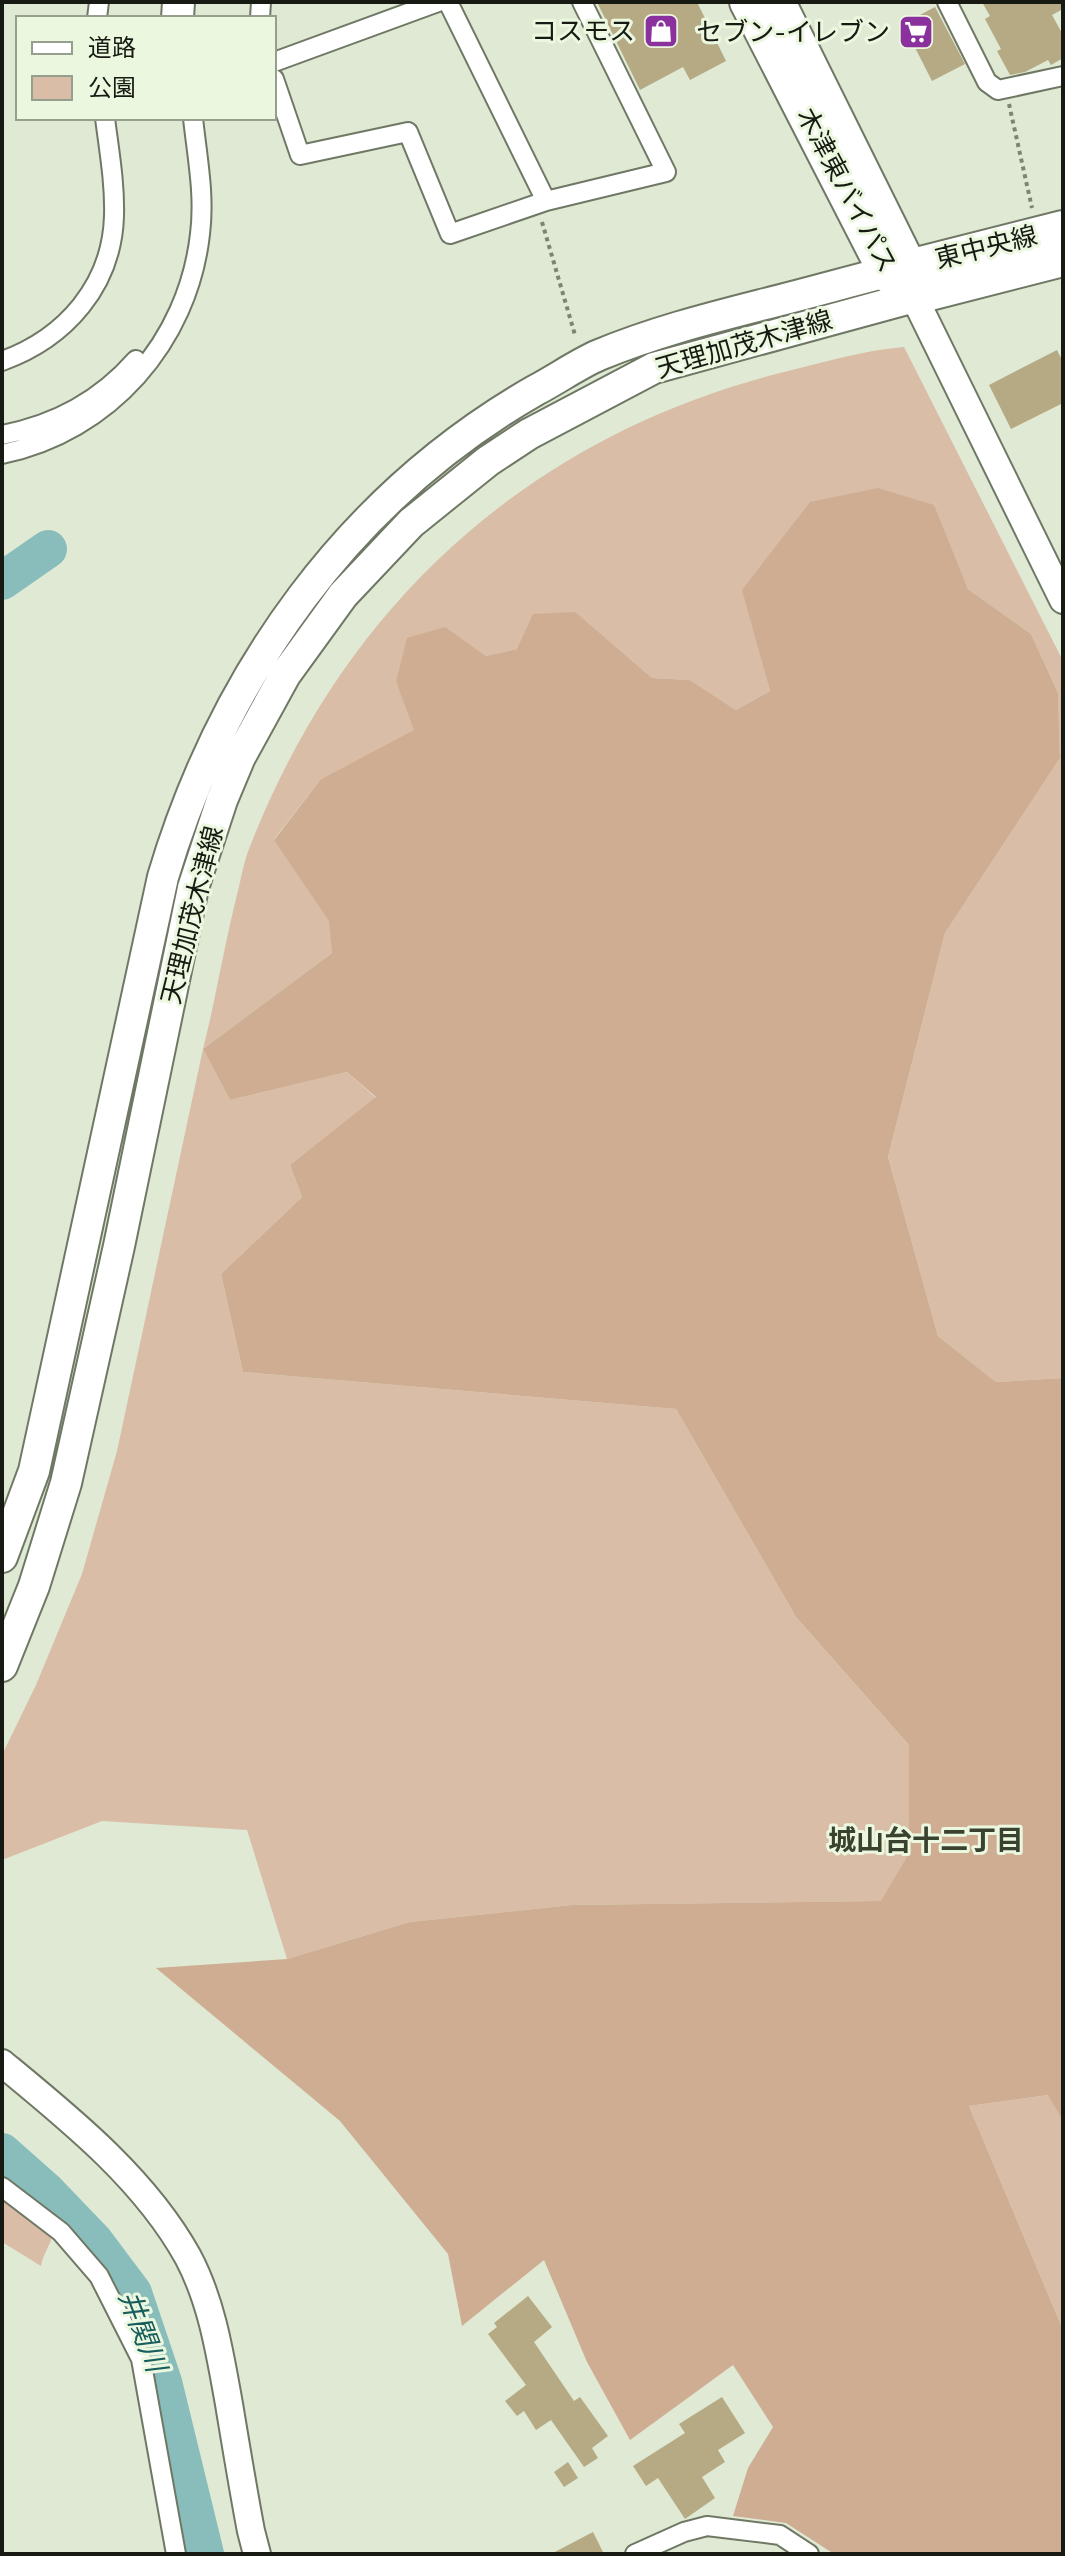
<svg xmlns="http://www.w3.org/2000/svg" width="1065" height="2556" font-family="'Space Grotesk','Noto Sans JP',sans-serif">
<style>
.green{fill:#d9bda7}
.forest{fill:#cfad92}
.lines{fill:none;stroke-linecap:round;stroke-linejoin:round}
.river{stroke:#89bdbb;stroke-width:38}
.building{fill:#b5aa84}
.street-casing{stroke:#6f7864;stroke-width:22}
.secondary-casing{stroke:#6f7864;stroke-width:30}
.primary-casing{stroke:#6f7864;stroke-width:34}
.highway-casing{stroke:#6f7864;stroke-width:38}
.path{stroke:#7d8475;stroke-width:4;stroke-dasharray:4 4;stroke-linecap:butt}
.street{stroke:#fff;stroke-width:18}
.secondary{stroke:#fff;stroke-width:26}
.primary{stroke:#fff;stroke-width:30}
.highway{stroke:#fff;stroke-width:34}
.labels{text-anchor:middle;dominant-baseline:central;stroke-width:6;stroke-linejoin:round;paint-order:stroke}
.poi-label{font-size:26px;fill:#161a12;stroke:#ecf7e0;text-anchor:end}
.street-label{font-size:26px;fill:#161a12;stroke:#ecf7e0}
.neighbourhood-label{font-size:28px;font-weight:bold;fill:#39412f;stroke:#ecf7e0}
.water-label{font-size:28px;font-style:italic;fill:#165d5c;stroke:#ecf7e0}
</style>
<rect width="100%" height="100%" fill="#dfe9d3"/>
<path class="green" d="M 904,347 L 1063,661 L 1063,1378 L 996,1382 L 938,1336 L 888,1157 L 945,933 L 1060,758 L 1058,693 L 1031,634 L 968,589 L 933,505 L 743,590 L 770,691 L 736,710 L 690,680 L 652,678 L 574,612 L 517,649 L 486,656 L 445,628 L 396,682 L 415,730 L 321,779 L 274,839 L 330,921 L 332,953 L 203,1049 L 230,1100 L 347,1072 L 376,1098 L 290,1165 L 302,1197 L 221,1274 L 243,1372 L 676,1409 L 796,1617 L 909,1745 L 909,1853 L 882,1901 L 572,1905 L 410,1922 L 287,1959 L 247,1830 L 102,1821 L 2,1860 L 2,1755 L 36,1685 L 82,1574 L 117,1451 L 203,1049 C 216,998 224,946 237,895 C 241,880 243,864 249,849 C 345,601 534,432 792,370 C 829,361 866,350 904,347 Z
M 1049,2095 L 1063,2121 L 1063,2330 L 969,2106 Z
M 2,2196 L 53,2233 C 51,2245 43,2253 41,2266 L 2,2242 Z"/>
<path class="forest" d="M 878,488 L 934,505 L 968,589 L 1031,634 L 1058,693 L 1060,758 L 945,933 L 888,1157 L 938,1336 L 996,1382 L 1063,1378 L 1063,2121 L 1048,2095 L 969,2106 L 1063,2330 L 1063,2554 L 834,2554 L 786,2523 L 733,2516 L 748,2468 L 773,2427 L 733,2365 L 630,2440 L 587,2362 L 544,2260 L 462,2326 L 448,2254 L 340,2121 L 156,1968 L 287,1959 L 410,1922 L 572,1905 L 881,1901 L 909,1853 L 909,1745 L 796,1617 L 676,1409 L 243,1372 L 221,1274 L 302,1197 L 290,1165 L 376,1097 L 347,1072 L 230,1100 L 203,1049 L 332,953 L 329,921 L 274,840 L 321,779 L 414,730 L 396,682 L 407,638 L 445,627 L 486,656 L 517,649 L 533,614 L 575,612 L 652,678 L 690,680 L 736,710 L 770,691 L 742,590 L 810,502 Z"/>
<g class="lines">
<path class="river" d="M 2,581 L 48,549
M 2,2152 L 46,2191 L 94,2241 L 133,2293 L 163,2382 L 205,2554"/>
</g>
<path class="building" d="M 597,2 L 697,2 L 726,61 L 690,80 L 683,67 L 640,90 Z
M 982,2 L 1063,2 L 1063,9 L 1052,15 L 1063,35 L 1063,58 L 1051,65 L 1048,60 L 1025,72 L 1010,75 L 997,51 L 1001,49 L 985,19 L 990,16 Z
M 935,7 L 965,64 L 932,81 L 903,24 Z
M 1057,350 L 1063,362 L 1063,403 L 1011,429 L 989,385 Z
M 528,2296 L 552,2327 L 534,2342 L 574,2401 L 580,2397 L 608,2436 L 592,2448 L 598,2458 L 584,2467 L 551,2420 L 536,2430 L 524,2411 L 517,2416 L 505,2401 L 526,2385 L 488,2334 L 497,2327 L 494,2323 Z
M 722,2397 L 745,2433 L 718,2450 L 725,2462 L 702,2477 L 715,2498 L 685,2519 L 658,2478 L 646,2486 L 633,2466 L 685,2433 L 679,2424 Z
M 568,2462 L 578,2478 L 564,2487 L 554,2472 Z
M 593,2532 L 604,2554 L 551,2554 Z"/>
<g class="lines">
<g class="street-casing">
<path id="street" d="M 448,2 L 546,201
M 947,2 L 987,82 L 998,90 L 1063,76
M 97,18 L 99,2
M 171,18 L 172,2
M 184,18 L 185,2
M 260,18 L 261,2
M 274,62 L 438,2
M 274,79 L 300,155 L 408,132 L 450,234 L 546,201 L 666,172 L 582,2
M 2,361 C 66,338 112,285 114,216 C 115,183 109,150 105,118
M 2,435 C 55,425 101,400 136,360
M 2,454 C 109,432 188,342 200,234 C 205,195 197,156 193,118
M 2,2187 L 61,2232 L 99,2276 L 141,2359 L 176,2554
M 635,2554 L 684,2532 L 707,2526 L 780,2535 L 809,2554"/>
</g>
<g class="secondary-casing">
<path id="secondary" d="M 914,297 L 1063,600
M 2,2063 C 70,2119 145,2179 188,2257 C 212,2302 220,2354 229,2404 C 236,2446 243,2489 251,2531 L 257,2554"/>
</g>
<g class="primary-casing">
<path id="primary" d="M 2,1557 L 34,1471 L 163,877 C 224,673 349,497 536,390 C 557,379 578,364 599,355 C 652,333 706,319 761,305 C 810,293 858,279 907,267
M 2,1666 L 34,1586 L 66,1483 L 119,1246 L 193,888 L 222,800 L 240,757 L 285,675 L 343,595 L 411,523 L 488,461 L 529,434 L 654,368 L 914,297"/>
</g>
<g class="highway-casing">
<path id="highway" d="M 747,2 L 886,273 L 914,297
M 778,2 L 905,258
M 909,267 L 1063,228
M 914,297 L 1063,259"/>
</g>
<path class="path" d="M 1009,104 L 1032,208
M 542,222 L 575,335"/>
<use href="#street" class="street"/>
<use href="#secondary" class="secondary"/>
<use href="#primary" class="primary"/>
<use href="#highway" class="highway"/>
</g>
<defs>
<g id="shop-square" transform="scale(1.8)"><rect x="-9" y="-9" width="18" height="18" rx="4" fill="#8a319e" stroke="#ecf7e0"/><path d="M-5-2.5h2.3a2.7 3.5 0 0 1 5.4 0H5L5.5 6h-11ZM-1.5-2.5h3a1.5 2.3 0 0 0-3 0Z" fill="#fff"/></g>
<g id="supermarket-square" transform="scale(1.8)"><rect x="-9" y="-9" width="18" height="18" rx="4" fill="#8a319e" stroke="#ecf7e0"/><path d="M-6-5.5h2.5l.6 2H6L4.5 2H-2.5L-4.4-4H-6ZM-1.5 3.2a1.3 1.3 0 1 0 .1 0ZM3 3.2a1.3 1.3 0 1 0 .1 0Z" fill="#fff"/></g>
</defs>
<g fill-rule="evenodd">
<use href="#shop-square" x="661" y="31"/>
<use href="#supermarket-square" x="916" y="32"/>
</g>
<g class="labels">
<g class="poi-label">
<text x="635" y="31">コスモス</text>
<text x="890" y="32">セブン-イレブン</text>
</g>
<g class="street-label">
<text transform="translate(847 190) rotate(62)">木津東バイパス</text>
<text transform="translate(986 247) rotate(-14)">東中央線</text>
<text transform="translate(744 344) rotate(-16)">天理加茂木津線</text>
<text transform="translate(192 915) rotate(-76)">天理加茂木津線</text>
</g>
<g class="neighbourhood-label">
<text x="926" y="1840">城山台十二丁目</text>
</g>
<g class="water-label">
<text transform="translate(143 2331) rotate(69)">井関川</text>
</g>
</g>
<rect width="1065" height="2556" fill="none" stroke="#161a12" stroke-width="8"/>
<rect x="16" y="16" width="260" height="104" fill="#ecf7e0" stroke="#969f8e" stroke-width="2"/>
<rect x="32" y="42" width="40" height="12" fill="#ffffff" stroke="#969f8e" stroke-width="2"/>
<text x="88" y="56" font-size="24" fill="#161a12">道路</text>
<rect x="32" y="76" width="40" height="24" fill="#d9bda7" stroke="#969f8e" stroke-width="2"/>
<text x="88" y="96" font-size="24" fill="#161a12">公園</text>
</svg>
